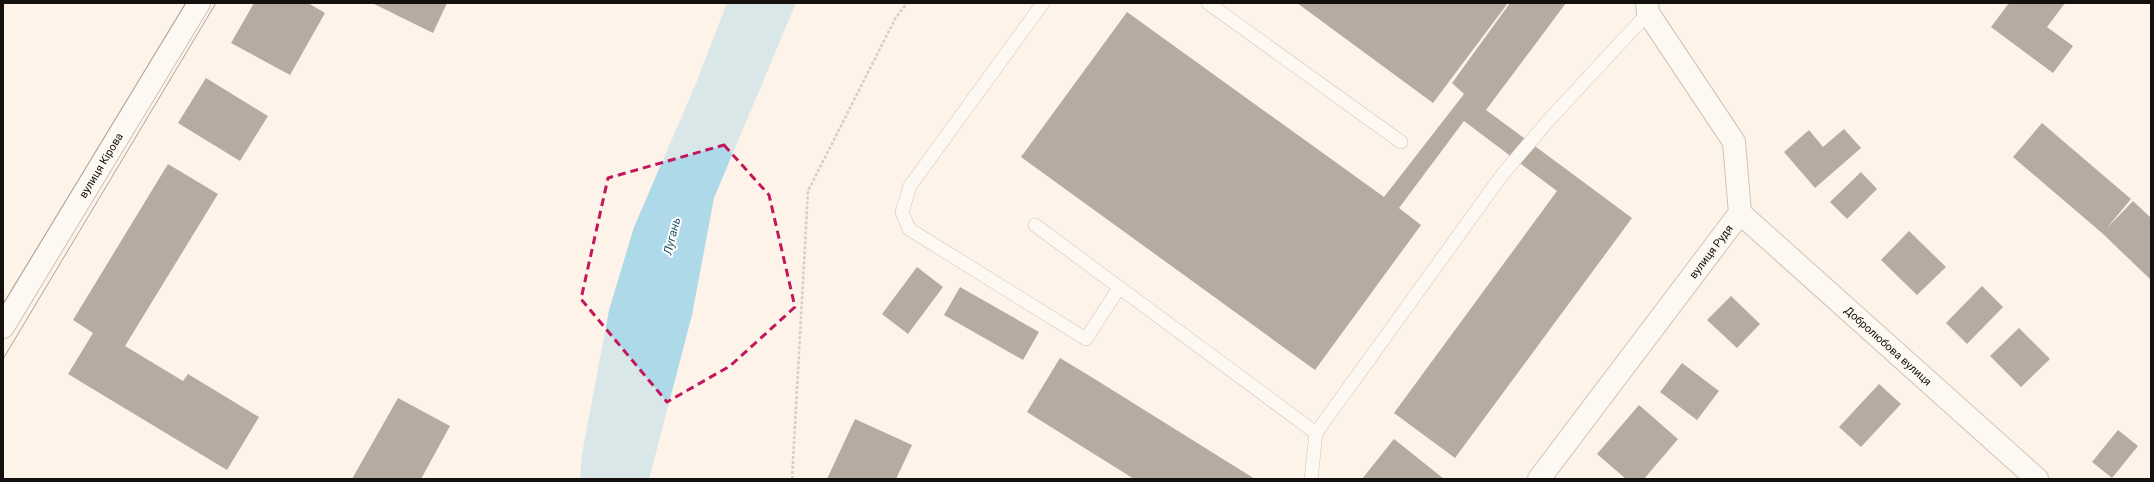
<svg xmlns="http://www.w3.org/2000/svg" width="2154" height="482" font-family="Roboto,sans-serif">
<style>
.water{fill:#add9e8}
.building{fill:#5f564d}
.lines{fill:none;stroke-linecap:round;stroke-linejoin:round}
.service-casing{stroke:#958b81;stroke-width:14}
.minor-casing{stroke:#958b81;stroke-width:24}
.tertiary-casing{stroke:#958b81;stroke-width:24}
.path{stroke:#a9a098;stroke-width:2.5;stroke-dasharray:3 2;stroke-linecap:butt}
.service{stroke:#fff;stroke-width:13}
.minor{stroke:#fff;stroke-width:22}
.tertiary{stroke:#fff;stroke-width:22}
.tram{stroke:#4b4541;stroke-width:1}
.marked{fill:none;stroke:#c2185b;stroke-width:3;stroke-dasharray:8 5;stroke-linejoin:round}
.labels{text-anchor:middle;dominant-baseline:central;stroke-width:4;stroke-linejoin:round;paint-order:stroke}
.street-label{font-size:11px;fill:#14100d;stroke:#fff}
.water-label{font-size:12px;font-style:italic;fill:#1c5566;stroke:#fff}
</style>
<rect width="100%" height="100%" fill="#fef3e8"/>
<path class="water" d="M 727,3 L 796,3 L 714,198 L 692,315 L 649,479 L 580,479 L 582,454 L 609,310 L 634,227 L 697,81 Z"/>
<path class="building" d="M 254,3 L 308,3 L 325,13 L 290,75 L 231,43 Z
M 372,3 L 447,3 L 433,33 Z
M 1297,3 L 1508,3 L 1433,103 Z
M 1510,3 L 1566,3 L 1486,110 L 1632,218 L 1455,458 L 1394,413 L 1557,191 L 1464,121 L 1399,208 L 1421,225 L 1315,370 L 1021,157 L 1127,12 L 1384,197 L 1464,94 L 1452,83 Z
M 2009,3 L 2065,3 L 2047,27 L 2073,46 L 2053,73 L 1991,27 Z
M 206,78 L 268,116 L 240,161 L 178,123 Z
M 2042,123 L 2131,199 L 2106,229 L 2133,201 L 2151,218 L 2151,280 L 2102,233 L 2013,157 Z
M 1844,129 L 1861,148 L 1815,188 L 1784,152 L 1809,130 L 1823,147 Z
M 168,164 L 218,194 L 125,346 L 183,381 L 188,374 L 259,417 L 227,470 L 68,374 L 93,333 L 73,320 Z
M 1861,172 L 1877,189 L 1847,219 L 1830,202 Z
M 1909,231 L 1946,267 L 1917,295 L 1881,260 Z
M 917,267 L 943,287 L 908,334 L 882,314 Z
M 1982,286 L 2003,307 L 1967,344 L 1946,323 Z
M 960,287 L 1039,332 L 1023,360 L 944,315 Z
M 1731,296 L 1760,324 L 1737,348 L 1707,320 Z
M 2019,328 L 2050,359 L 2021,387 L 1990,356 Z
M 1060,358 L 1093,378 L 1255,479 L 1134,479 L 1027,412 Z
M 1682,363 L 1719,391 L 1697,420 L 1660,392 Z
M 1879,384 L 1901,404 L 1861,447 L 1839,427 Z
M 398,398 L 450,426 L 421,479 L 352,479 Z
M 1639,405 L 1678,439 L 1644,479 L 1626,479 L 1597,454 Z
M 855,419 L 912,445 L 896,479 L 827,479 Z
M 2118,430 L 2138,446 L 2112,478 L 2092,462 Z
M 1394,439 L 1444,479 L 1362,479 Z"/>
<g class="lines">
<g class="service-casing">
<path id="service" d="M 1043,3 L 910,186 L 902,212 L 909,229 L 1086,339 L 1119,288
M 1208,3 L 1401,142
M 1035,225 L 1316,433
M 1311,479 L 1316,433 L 1502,175 L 1548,121 L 1648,13"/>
</g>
<g class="minor-casing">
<g id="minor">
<path id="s1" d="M 1740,213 L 2037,479"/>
<path id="s2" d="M 1539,479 L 1740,213 L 1734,142 L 1648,13 L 1647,3"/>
</g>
</g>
<g class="tertiary-casing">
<g id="tertiary">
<path id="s3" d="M 3,327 L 199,3"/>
</g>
</g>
<path class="path" d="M 792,479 L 808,191 L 895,19 L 907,3"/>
<use href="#service" class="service"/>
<use href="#minor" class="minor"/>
<use href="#tertiary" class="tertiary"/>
<path class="tram" d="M 3,304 L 186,3
M 3,359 L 216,3"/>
</g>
<path d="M0 0H2154V482H0ZM 724,145 L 769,195 L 795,307 L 730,366 L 667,402 L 581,299 L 608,178 Z" fill="#fef3e8" fill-opacity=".55" fill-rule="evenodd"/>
<path class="marked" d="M 724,145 L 769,195 L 795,307 L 730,366 L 667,402 L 581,299 L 608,178 Z"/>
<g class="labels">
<g class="street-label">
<text stroke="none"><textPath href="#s3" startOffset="189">вулиця Кірова</textPath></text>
<text stroke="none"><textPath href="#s2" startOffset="285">вулиця Рудя</textPath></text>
<text stroke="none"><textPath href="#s1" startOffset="199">Добролюбова вулиця</textPath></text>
</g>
<g class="water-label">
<text transform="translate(672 236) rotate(-76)">Лугань</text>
</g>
</g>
<rect width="2154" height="482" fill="none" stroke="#14100d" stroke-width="8"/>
</svg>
